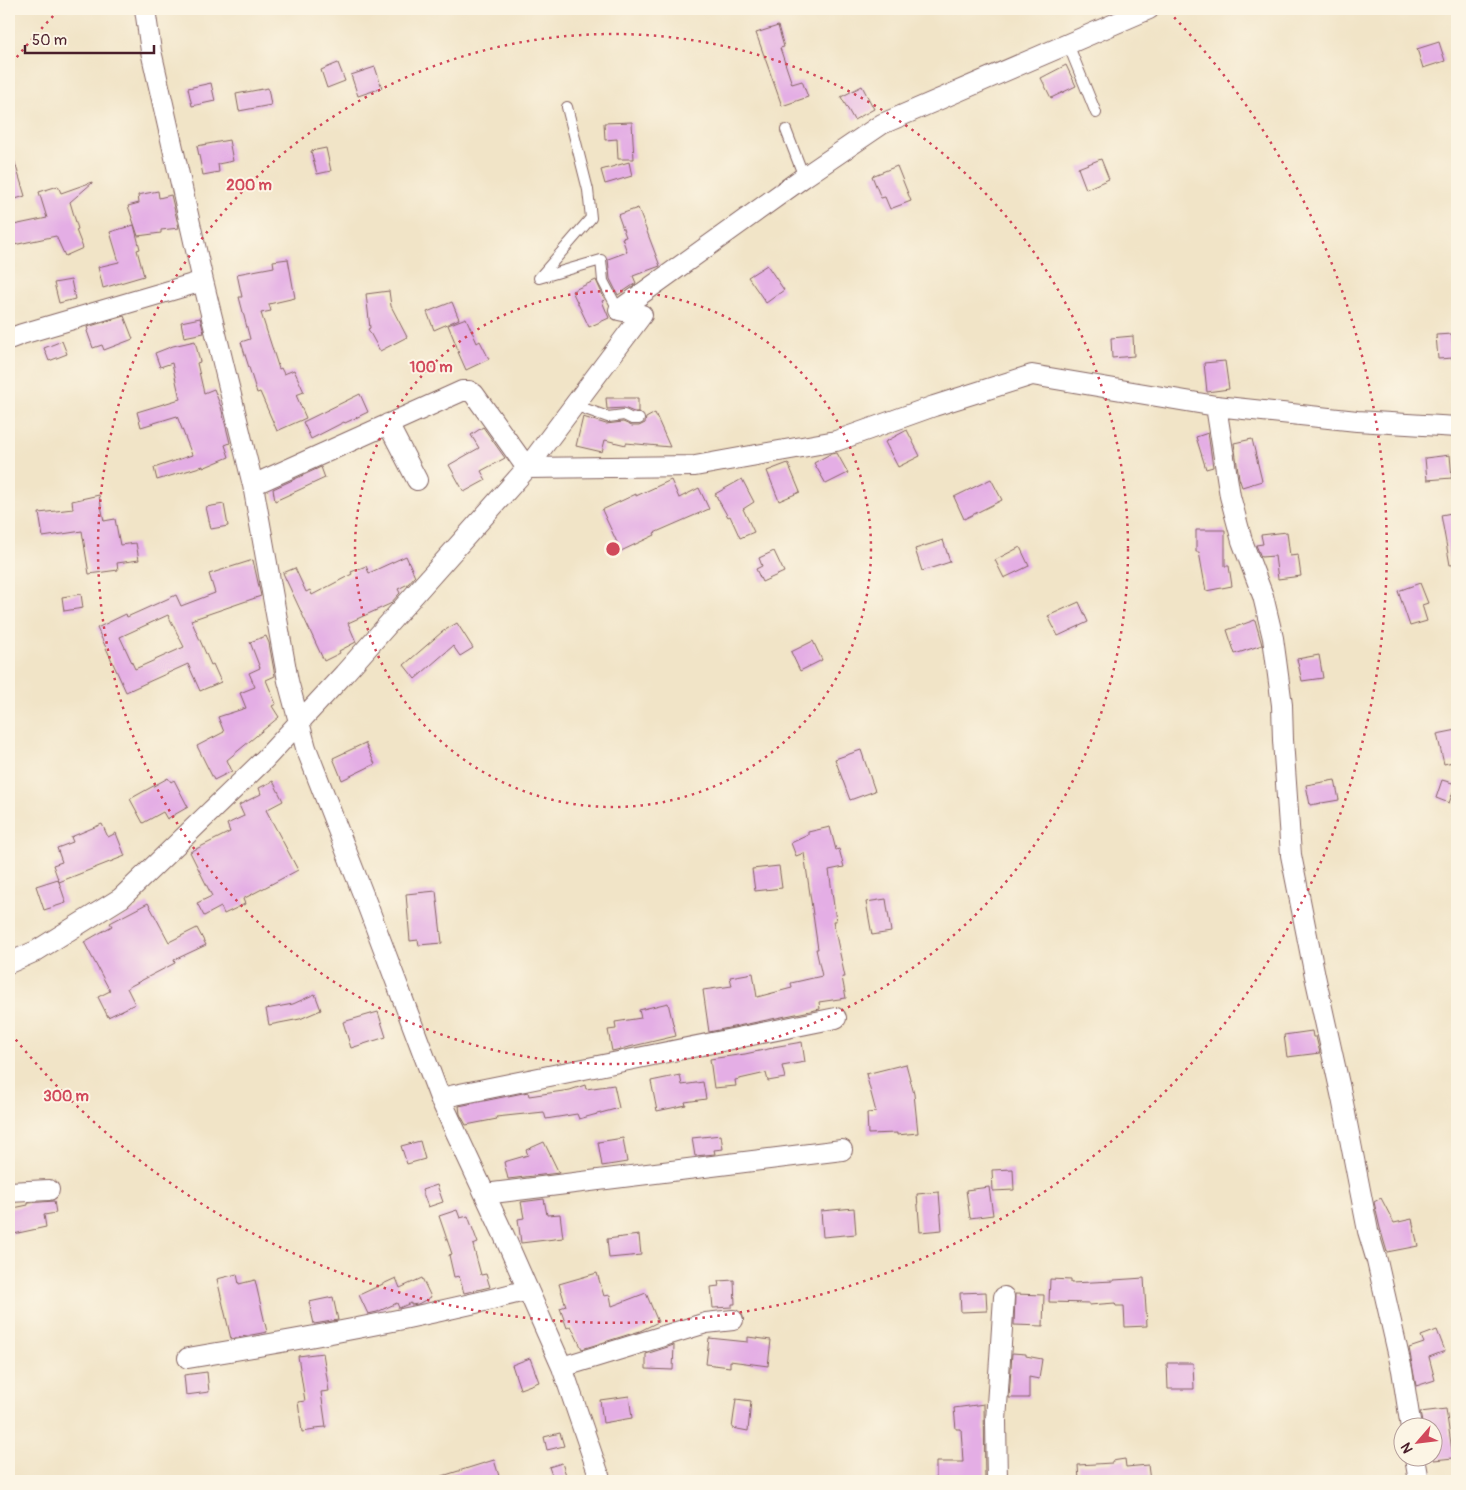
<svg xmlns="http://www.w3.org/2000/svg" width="1466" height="1490" font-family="Pangolin,sans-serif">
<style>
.building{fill:#e4aee5;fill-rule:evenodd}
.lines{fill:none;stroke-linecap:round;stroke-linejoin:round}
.service-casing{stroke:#846462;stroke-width:12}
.minor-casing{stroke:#846462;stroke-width:22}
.service{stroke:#fff;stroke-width:10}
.minor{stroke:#fff;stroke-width:20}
.ring{fill:none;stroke:#d1495b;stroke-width:2.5;stroke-dasharray:2.5 5}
.centre{fill:#d1495b;stroke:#fcf5e5;stroke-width:2.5}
.ring-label{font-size:15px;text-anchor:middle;font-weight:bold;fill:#d1495b;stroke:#fcf5e5;stroke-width:4;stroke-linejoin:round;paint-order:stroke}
</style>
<rect width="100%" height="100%" fill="#fcf5e5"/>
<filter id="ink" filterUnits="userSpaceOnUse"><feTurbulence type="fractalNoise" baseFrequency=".02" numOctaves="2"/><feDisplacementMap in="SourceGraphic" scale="10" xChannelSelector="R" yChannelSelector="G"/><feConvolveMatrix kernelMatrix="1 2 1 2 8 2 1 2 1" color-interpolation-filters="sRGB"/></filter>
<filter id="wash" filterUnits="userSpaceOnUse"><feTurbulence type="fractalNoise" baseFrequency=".0096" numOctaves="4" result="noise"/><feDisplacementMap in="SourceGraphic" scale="20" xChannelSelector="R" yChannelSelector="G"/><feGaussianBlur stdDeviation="1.12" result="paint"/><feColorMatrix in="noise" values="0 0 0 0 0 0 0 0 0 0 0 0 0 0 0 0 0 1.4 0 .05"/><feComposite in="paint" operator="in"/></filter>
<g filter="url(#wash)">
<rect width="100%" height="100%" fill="#f1e4c7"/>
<g id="blocks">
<path class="building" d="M 778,26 L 784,47 L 780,48 L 792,84 L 802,81 L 808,97 L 782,106 L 756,33 Z
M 1439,42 L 1445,61 L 1423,68 L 1417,49 Z
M 338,63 L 345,81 L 327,88 L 321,70 Z
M 1066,65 L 1076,86 L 1051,98 L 1041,78 Z
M 375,67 L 382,88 L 358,96 L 351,75 Z
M 211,83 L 215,101 L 192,106 L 188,88 Z
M 862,86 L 874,109 L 854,120 L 841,97 Z
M 268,88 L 271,105 L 239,111 L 236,94 Z
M 632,122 L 634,159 L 618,159 L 617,139 L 605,140 L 604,123 Z
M 229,140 L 233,161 L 218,164 L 219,172 L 203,175 L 197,146 Z
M 326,148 L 331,171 L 317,174 L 311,151 Z
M 12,153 L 25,196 L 9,201 L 9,154 Z
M 1101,159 L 1109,179 L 1086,189 L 1078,168 Z
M 629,162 L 632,176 L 605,184 L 601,170 Z
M 897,166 L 911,201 L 890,209 L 885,197 L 881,198 L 872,176 Z
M 92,182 L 92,183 L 70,202 L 78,229 L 76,230 L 83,248 L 65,256 L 56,236 L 9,246 L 9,226 L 47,218 L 39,192 L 58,186 L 61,193 Z
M 158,191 L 159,198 L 171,195 L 179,228 L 161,230 L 161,233 L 138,236 L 128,206 L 139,203 L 138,195 Z
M 638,208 L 660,266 L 633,276 L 636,283 L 618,295 L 610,279 L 608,259 L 627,252 L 622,238 L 626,237 L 618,215 Z
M 134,225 L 140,249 L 137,250 L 144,276 L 103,288 L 98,267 L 119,262 L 110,232 Z
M 288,259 L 295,298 L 269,304 L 271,311 L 261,313 L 279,369 L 281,368 L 284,374 L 294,370 L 304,392 L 296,395 L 306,418 L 277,431 L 260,392 L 257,393 L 241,342 L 250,339 L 239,297 L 242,297 L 237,274 L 274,267 L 273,261 Z
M 767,265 L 784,290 L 766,303 L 748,277 Z
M 71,280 L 75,299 L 59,303 L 54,283 Z
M 596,280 L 605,300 L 602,301 L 609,318 L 589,327 L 572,291 Z
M 389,291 L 391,306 L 407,337 L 380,351 L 368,329 L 370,328 L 366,294 Z
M 452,302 L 459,319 L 434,330 L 427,312 Z
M 124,316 L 133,339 L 104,350 L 102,345 L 93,348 L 87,331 L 88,330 L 87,327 Z
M 200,318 L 204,333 L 184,337 L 181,322 Z
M 466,318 L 477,343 L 480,341 L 489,359 L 466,370 L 458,352 L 459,352 L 448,325 Z
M 1452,334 L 1453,358 L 1438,359 L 1436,335 Z
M 1133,336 L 1134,356 L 1112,358 L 1111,338 Z
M 62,341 L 67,354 L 49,361 L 44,348 Z
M 195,341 L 200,362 L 197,363 L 204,393 L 214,389 L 221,407 L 230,443 L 225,445 L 229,457 L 203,468 L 203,466 L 157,480 L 154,468 L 192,455 L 177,416 L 141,427 L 137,412 L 180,399 L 172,363 L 160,367 L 155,353 L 173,346 Z
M 1225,361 L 1229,389 L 1207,392 L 1204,363 Z
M 360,394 L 368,412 L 345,423 L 344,422 L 311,439 L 303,422 Z
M 606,398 L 638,398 L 638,412 L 634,412 L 624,408 L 607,409 Z
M 655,413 L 670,447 L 626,443 L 626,445 L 605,440 L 602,452 L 576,446 L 583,417 L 606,424 L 623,422 L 632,426 L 639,426 L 645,423 L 646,418 Z
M 483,427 L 505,458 L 481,471 L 486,480 L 464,492 L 449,465 L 479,448 L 471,435 Z
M 907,430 L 920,456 L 898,467 L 885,442 Z
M 1208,433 L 1213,467 L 1206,469 L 1196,437 Z
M 1252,439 L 1262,481 L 1242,487 L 1239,478 L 1234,443 Z
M 837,453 L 848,473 L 826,484 L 814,463 L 830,454 Z
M 1450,455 L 1452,478 L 1427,480 L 1425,458 Z
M 788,463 L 800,492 L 779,501 L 767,471 Z
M 321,467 L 325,478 L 275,501 L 273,489 Z
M 742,479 L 754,502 L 743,509 L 754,532 L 740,538 L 730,516 L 728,517 L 715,494 Z
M 991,479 L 1002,500 L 964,519 L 954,497 Z
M 671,480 L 679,498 L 699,488 L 709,509 L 654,533 L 655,535 L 621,551 L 602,510 L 636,494 L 636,496 Z
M 99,495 L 104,521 L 115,519 L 120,545 L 136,543 L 139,560 L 117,563 L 118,570 L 89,574 L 82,531 L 43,537 L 39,513 L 73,509 L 72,501 Z
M 224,504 L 228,526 L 211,529 L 206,507 Z
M 1457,512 L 1457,564 L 1450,565 L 1441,515 Z
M 1196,530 L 1225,530 L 1225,566 L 1229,566 L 1232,586 L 1206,591 L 1199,552 L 1196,552 Z
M 1287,532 L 1290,556 L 1298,555 L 1301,576 L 1278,579 L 1275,556 L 1261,557 L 1256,545 L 1263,544 L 1261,535 Z
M 943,540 L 950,562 L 922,571 L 915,549 Z
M 1020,547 L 1029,566 L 1004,578 L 995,560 Z
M 774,551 L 784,572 L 762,582 L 756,569 L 762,566 L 759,558 Z
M 406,556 L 415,576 L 408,584 L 398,589 L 400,593 L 390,604 L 348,623 L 356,642 L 339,651 L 340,653 L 324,661 L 283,573 L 295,568 L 306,592 L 310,590 L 312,595 L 352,574 L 351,572 L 366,566 L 369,573 Z
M 253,560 L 261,596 L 191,620 L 211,665 L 213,664 L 221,682 L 200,691 L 188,664 L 126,692 L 97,628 L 126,614 L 127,617 L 176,595 L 181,606 L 215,593 L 209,574 ZM 168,615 L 184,647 L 135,669 L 120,637 Z
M 1420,583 L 1428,603 L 1422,605 L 1427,621 L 1410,626 L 1398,591 Z
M 81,594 L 83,608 L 64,611 L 62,597 Z
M 1079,602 L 1088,622 L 1058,636 L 1048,616 Z
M 1255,620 L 1262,645 L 1235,654 L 1227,630 Z
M 457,623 L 473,648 L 460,656 L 453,646 L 415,679 L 404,665 L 442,632 Z
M 266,636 L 269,643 L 275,676 L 266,680 L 276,704 L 272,706 L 279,717 L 227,760 L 232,771 L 214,780 L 197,746 L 224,732 L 218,717 L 246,708 L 240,693 L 255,687 L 249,673 L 260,668 L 250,642 Z
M 813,641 L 822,660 L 800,671 L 791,652 Z
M 1319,655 L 1323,678 L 1302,681 L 1297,659 Z
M 1457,730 L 1457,761 L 1444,764 L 1437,734 Z
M 365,743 L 375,764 L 342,780 L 333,758 Z
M 861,750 L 875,791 L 850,800 L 835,759 Z
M 168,778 L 171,782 L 174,780 L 188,807 L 167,819 L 163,812 L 143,823 L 130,799 Z
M 1335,780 L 1339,800 L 1310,805 L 1306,785 Z
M 1442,780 L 1456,784 L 1449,803 L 1436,798 Z
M 273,781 L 283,801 L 266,810 L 298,870 L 243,899 L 245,904 L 224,914 L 221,907 L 204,916 L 197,903 L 212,896 L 190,852 L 230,832 L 227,824 L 244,816 L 239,805 L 261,794 L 259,788 Z
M 102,824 L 108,837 L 116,833 L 125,856 L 59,882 L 53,865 L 62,862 L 57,848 L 73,842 L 71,837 Z
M 830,827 L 836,850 L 839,849 L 844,867 L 829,870 L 836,921 L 833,921 L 845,977 L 842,977 L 846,998 L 819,1002 L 820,1009 L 709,1032 L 703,990 L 732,986 L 730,977 L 753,973 L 757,997 L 792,988 L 791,983 L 822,976 L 816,949 L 818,949 L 804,853 L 796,856 L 791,843 L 808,835 L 808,832 Z
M 779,866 L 782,888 L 755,891 L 752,869 Z
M 58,879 L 66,903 L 44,910 L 36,886 Z
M 436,891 L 442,943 L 419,945 L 418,940 L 410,941 L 406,894 Z
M 886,899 L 891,932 L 872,935 L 866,902 Z
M 148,903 L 169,942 L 197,928 L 206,945 L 174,960 L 175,963 L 127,988 L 135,1004 L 108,1017 L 98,997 L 110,991 L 84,942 L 112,926 L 110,923 Z
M 315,994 L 321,1010 L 300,1019 L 269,1025 L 266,1009 L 293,1004 Z
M 668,1003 L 676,1036 L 612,1051 L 608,1030 L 616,1029 L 615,1022 L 641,1018 L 639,1010 Z
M 378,1012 L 386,1037 L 351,1048 L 343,1022 Z
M 1312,1031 L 1313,1037 L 1316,1037 L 1320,1053 L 1287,1057 L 1284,1035 Z
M 802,1042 L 805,1062 L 782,1066 L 785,1078 L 768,1081 L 766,1073 L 735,1080 L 736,1086 L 714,1088 L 710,1059 L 745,1054 L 773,1048 L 773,1047 Z
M 906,1064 L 914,1094 L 918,1133 L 897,1135 L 897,1133 L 868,1134 L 867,1113 L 876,1112 L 866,1074 Z
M 680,1075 L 682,1085 L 703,1082 L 706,1099 L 685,1102 L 686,1105 L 657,1111 L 651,1081 Z
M 585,1085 L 586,1089 L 614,1085 L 619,1108 L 579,1119 L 577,1114 L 546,1119 L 544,1112 L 496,1117 L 497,1119 L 466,1125 L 460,1114 L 459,1106 L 528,1092 L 529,1096 L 570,1090 Z
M 721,1135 L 723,1149 L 714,1150 L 715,1154 L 695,1156 L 692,1138 Z
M 623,1138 L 627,1162 L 602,1166 L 598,1142 Z
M 420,1141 L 425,1159 L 407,1164 L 401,1146 Z
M 544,1142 L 559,1173 L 508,1179 L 504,1162 L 528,1155 L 526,1150 Z
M 1013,1169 L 1014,1190 L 993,1191 L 992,1170 Z
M 437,1185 L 443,1202 L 428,1207 L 422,1190 Z
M 989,1187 L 993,1215 L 970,1218 L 966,1190 Z
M 939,1192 L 942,1230 L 920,1232 L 917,1194 Z
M 1381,1198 L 1394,1223 L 1412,1219 L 1418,1246 L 1387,1252 L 1380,1228 L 1374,1202 Z
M 544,1199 L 547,1215 L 560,1214 L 563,1238 L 521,1243 L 518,1219 L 524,1218 L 521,1202 Z
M 54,1201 L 56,1213 L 44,1215 L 46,1227 L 9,1235 L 9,1209 L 28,1205 L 28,1203 Z
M 854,1208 L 856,1234 L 823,1237 L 821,1211 Z
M 457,1210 L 460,1218 L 468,1216 L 478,1243 L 473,1245 L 481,1275 L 486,1274 L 490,1287 L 464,1293 L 459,1276 L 454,1277 L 449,1255 L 452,1254 L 439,1216 Z
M 639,1235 L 641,1255 L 609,1258 L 607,1239 Z
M 597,1273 L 604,1296 L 610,1295 L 612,1306 L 646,1293 L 658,1322 L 640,1331 L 582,1349 L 571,1326 L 567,1328 L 560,1308 L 566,1306 L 559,1284 Z
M 237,1274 L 239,1284 L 255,1280 L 267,1332 L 231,1339 L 217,1279 Z
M 396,1278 L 400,1288 L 422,1278 L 431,1297 L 418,1304 L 411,1305 L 411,1303 L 399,1308 L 397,1303 L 377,1312 L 368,1314 L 359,1295 Z
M 1144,1278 L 1147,1326 L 1125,1327 L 1124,1306 L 1116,1306 L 1115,1303 L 1089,1305 L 1089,1303 L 1049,1302 L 1050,1279 L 1071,1280 L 1071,1283 L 1114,1281 L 1114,1280 Z
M 734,1280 L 735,1304 L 732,1304 L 732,1307 L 713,1308 L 711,1287 L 719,1286 L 718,1281 Z
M 986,1292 L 987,1311 L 961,1312 L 960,1293 Z
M 1015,1294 L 1044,1295 L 1043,1326 L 1014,1325 Z
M 333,1297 L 338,1320 L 314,1324 L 309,1302 Z
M 1437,1330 L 1445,1351 L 1429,1357 L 1435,1380 L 1416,1386 L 1409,1348 L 1424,1343 L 1421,1336 Z
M 748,1337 L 771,1340 L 768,1366 L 730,1361 L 730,1367 L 706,1364 L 709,1338 L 748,1342 Z
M 674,1345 L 673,1370 L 646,1369 L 646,1354 Z
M 323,1353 L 329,1391 L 321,1392 L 326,1427 L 314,1428 L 315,1430 L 302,1432 L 298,1402 L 305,1401 L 298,1356 Z
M 1012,1353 L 1026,1354 L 1026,1356 L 1042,1359 L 1039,1379 L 1029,1377 L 1029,1398 L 1009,1398 Z
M 530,1358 L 539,1382 L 520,1389 L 512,1365 Z
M 1167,1363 L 1193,1363 L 1194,1389 L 1168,1389 Z
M 207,1372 L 209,1392 L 186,1395 L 184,1375 Z
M 629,1396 L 632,1418 L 603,1423 L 600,1400 Z
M 736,1399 L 751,1401 L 748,1431 L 732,1428 Z
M 984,1404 L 985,1481 L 936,1481 L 936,1462 L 963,1462 L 961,1429 L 956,1429 L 954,1408 Z
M 1446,1409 L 1453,1458 L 1434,1460 L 1434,1428 L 1423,1428 L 1420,1412 Z
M 560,1433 L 564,1446 L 547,1450 L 544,1437 Z
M 1125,1459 L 1126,1467 L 1148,1465 L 1150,1481 L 1079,1481 L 1078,1465 L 1112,1463 L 1112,1461 Z
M 494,1460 L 499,1476 L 481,1481 L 436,1481 L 436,1478 Z
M 562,1463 L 568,1481 L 554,1481 L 549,1467 Z"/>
</g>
</g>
<g filter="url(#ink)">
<use href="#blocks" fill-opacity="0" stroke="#846462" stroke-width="1"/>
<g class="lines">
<g class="service-casing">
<path id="service" d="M 1068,44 L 1096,113
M 567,107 L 588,190 L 591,218 L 539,278 L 601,260 L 603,281 L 620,313
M 786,130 L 804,177
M 574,405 L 608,417 L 624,415 L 632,419 L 639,419"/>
</g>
<g class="minor-casing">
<path id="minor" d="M 145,9 L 151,51 L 203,281 L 253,485 L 288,681 L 306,748 L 368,907 L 440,1098 L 502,1231 L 562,1367 L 601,1481
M 9,339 L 22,334 L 203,281
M 1216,406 L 1230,496 L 1242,541 L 1263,596 L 1273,638 L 1282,705 L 1283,740 L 1291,855 L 1315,976 L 1342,1098 L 1368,1231 L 1377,1261 L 1402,1370 L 1411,1428
M 388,424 L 417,480
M 253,485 L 462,391 L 469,391 L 474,394 L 527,468 L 695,466 L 836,441 L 934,406 L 1032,375 L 1216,406 L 1357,421 L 1457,427
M 9,963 L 36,951 L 121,898 L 265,759 L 344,674 L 527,468 L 642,315 L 619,310 L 804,177 L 882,124 L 1149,9
M 440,1098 L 836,1018
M 9,1192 L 49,1190
M 485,1194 L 842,1150
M 188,1358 C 302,1339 416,1319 528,1290
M 562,1367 L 706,1323 L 733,1320
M 1415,1458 L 1419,1481
M 997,1481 L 996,1421 L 1004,1297"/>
</g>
<use href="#service" class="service"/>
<use href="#minor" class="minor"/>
</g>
</g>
<g class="ring">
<circle cx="613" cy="549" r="258"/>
<circle cx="613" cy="549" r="515"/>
<path d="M12 63A773 773 0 0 1 57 12M1169 12A773 773 0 1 1 12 1035"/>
</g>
<circle cx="613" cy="549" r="8" class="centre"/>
<g class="ring-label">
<text x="249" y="190">200 m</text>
<text x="431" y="372">100 m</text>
<text x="66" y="1101">300 m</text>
</g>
<rect width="1466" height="1490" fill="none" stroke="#fcf5e5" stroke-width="30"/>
<g transform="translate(1418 1442) rotate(242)"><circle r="24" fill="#fcf5e5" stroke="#b59f9b"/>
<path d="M0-4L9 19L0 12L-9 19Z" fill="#d1495b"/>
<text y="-8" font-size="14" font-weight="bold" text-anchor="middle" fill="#4a1f2b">N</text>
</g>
<path d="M25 45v8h129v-8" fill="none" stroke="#4a1f2b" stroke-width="2.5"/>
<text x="32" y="45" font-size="15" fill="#4a1f2b" stroke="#fcf5e5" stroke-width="4" paint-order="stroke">50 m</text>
</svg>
